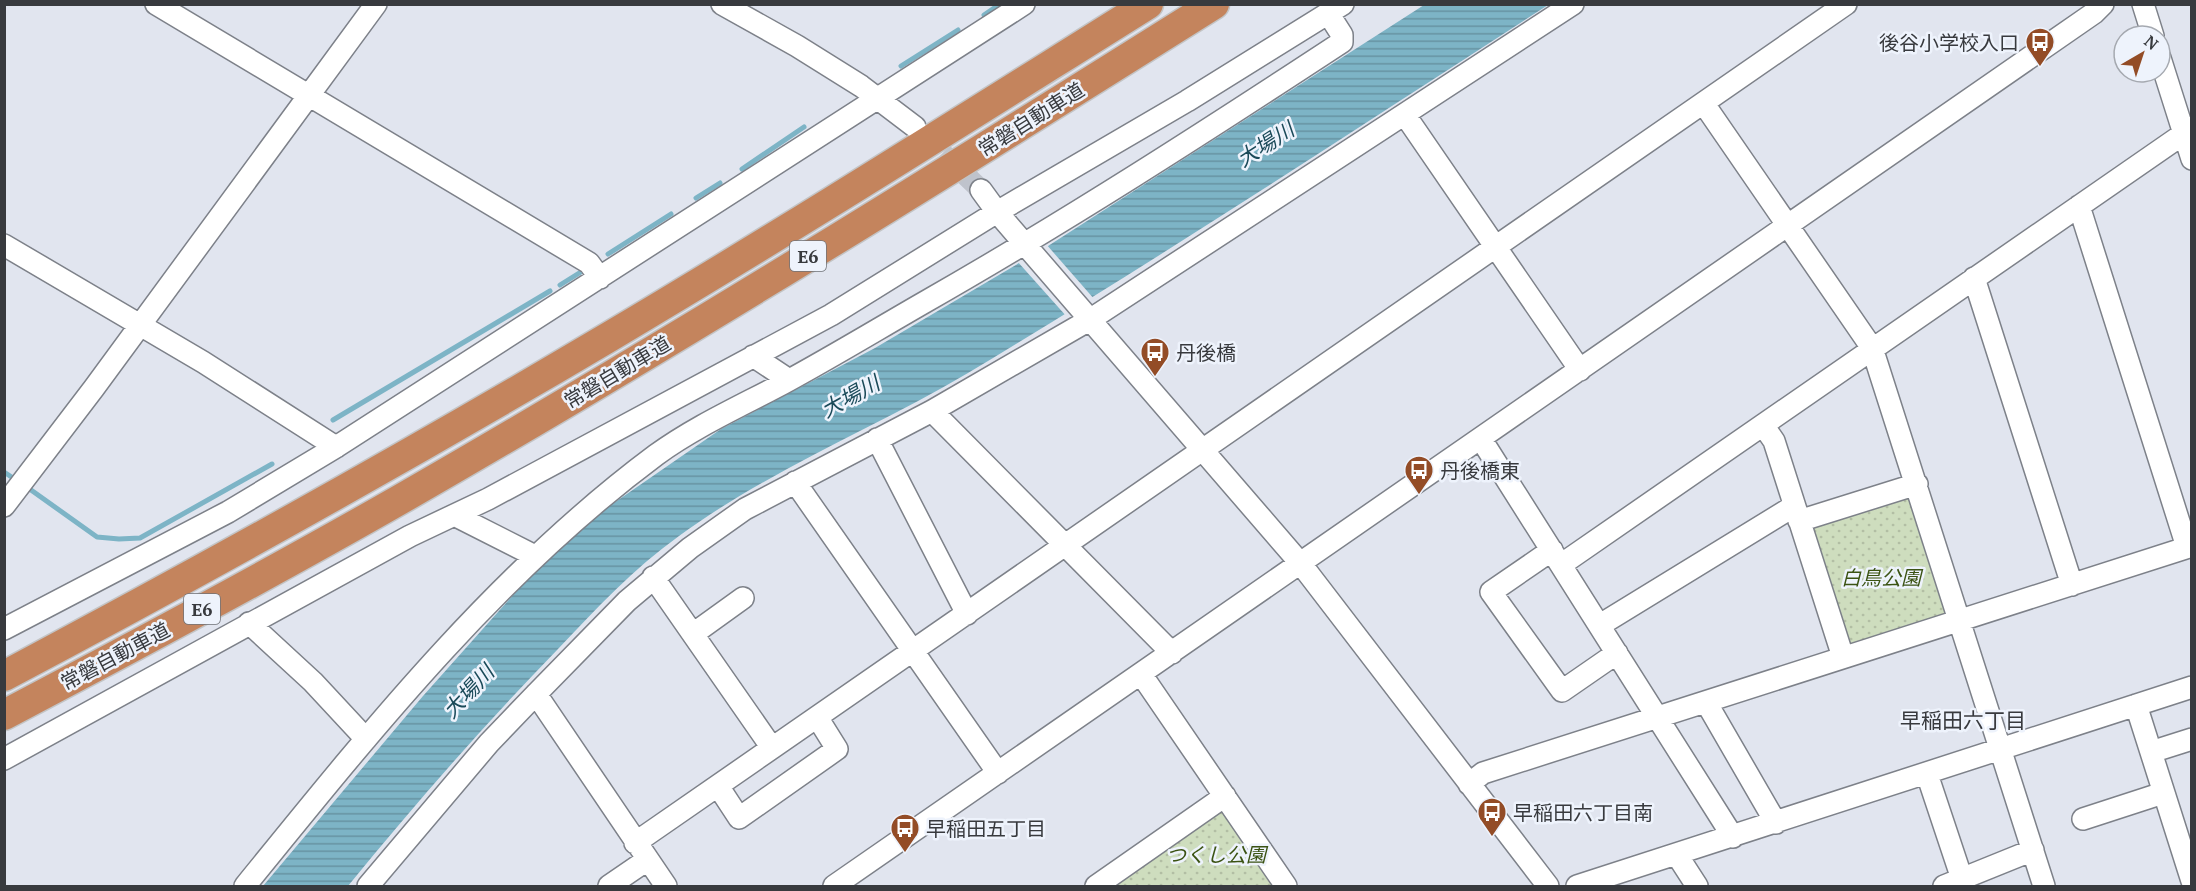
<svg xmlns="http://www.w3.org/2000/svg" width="2196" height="891" font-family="'PT Serif','Noto Sans JP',serif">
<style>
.park{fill:url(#park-dots)}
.water{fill:url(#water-rules)}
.pier{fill:#e1e5ef}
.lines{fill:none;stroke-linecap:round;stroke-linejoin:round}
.stream{stroke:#7db4c6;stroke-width:5}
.minor-tunnel{stroke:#bfc3cc;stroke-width:21;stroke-dasharray:21 10;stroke-linecap:butt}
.minor-casing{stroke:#7d8189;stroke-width:24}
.highway-casing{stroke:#c3c4c5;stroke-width:33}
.minor{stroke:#fff;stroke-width:21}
.highway{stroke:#c4845d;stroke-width:30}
.labels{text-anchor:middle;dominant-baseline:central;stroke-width:5;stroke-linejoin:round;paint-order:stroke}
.shield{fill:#eef3fc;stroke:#6f7277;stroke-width:1.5}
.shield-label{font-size:18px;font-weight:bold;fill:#383a3e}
.poi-label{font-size:20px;fill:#383a3e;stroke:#eef3fc;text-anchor:start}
.street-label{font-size:20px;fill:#383a3e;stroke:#eef3fc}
.park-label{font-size:20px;font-style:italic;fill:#3b5313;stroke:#eef3fc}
.water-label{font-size:21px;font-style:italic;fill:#1b4a59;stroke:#eef3fc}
.neighbourhood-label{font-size:21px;fill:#383a3e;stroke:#eef3fc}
</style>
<defs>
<pattern id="park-dots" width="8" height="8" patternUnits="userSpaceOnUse" patternTransform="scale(1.5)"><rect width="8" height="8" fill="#ceddbe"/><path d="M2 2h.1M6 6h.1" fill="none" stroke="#b2bea4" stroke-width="1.8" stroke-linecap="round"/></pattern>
<pattern id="water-rules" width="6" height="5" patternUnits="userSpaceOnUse" patternTransform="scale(1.5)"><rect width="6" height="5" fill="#7db4c6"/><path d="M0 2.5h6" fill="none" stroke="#6793a2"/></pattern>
</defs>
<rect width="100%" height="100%" fill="#e1e5ef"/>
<path class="park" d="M 1908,496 L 1950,617 L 1848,646 L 1810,524 Z
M 1224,807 L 1277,886 L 1112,886 Z"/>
<path class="water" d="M 1424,5 L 1548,5 C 1356,129 1165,255 968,373 C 873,429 769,470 679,536 C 634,568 596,609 558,649 C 484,725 415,804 348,886 L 263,886 L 423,696 L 522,585 L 595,516 L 721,429 L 875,348 L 1048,246 Z"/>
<path class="pier" d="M 1046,244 L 1095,300 L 1067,317 L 1017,261 Z"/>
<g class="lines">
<path class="stream" d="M 984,15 L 1000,4
M 901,66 L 958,30
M 742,169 L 804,127
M 696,198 L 720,183
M 608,254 L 671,214
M 560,285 L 584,270
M 333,420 L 550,291
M 4,472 L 16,480
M 24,485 L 97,537 L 119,539 L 140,538 L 272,464"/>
<path class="minor-tunnel" d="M 920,132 L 981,190"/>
<g class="minor-casing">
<path id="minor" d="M 156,4 L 589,263 L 600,278
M 722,4 L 797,46 L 861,86 L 915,127
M 2143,4 L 2153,36
M 2160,58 L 2192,159
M 1704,104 L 1872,348 L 2044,886
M 1405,115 L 1580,370
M 981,190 L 997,212 L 1301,564 L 1548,886
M 2079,206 L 2187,547
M 4,245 L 203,362 L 336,447
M 1974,278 L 2072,585
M 753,356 L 789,380
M 932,411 L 1172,653
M 1763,425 L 1774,441 L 1843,657
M 877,439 L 967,614
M 1481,439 L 1733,837
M 795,482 L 998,773
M 4,506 L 94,388 L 376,4
M 456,516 L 535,556
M 1799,521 L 1917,484
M 1552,550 L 1491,592 L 1562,691 L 1617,653
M 1562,564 L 2192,128
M 653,577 L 772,748
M 249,623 L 313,682 L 366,739
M 1600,625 L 1794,506
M 4,629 L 228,512 L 336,447 L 1024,4
M 693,634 L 743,598
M 1141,674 L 1286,886
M 536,694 L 666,886
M 1706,702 L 1776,823
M 2136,705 L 2192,881
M 2151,752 L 2192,739
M 4,759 L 410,536 L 488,499 L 831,315 L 997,212 L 1187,101 L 1343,4
M 1927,774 L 1962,879
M 1469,784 L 1483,773 L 2192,546
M 718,786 L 739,818 L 837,749 L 817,717
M 2083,819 L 2163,793
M 635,843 L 1846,4
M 1677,855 L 1697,886
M 245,886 C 370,732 496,574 656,455 C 696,426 741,406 784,383 C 832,357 878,329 925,302 C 1067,221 1205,132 1342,42 L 1342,35 L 1328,13
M 368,886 L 489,743 L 536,694 L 627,601 L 690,548 L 745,509 L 932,411 L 1091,319 L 1573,4
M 609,886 L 647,860
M 834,886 L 2094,13 L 2103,4
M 1096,886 L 1225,796
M 1577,886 L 2192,687
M 1944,886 L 2033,850"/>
</g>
<g class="highway-casing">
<path id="highway" d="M 4,676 C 209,567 410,455 609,337 C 791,229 969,116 1148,4
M 4,715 C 137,645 270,574 401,499 C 676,341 945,173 1214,4"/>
</g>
<use href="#minor" class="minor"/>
<use href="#highway" class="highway"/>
</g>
<defs>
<g id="bus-pin" transform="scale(1.5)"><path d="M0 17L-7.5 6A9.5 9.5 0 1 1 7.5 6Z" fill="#934c26" stroke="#eef3fc"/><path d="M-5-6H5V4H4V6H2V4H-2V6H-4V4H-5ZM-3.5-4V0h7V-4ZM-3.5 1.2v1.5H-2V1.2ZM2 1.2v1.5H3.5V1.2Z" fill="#fff"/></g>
</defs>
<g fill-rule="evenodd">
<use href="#bus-pin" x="2040" y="42"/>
<use href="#bus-pin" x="1155" y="352"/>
<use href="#bus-pin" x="1419" y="470"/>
<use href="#bus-pin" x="1492" y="812"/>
<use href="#bus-pin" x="905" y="828"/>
</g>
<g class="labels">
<g class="shield">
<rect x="790" y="241" width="36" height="30" rx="4.5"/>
<rect x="184" y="594" width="36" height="30" rx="4.5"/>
</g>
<g class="shield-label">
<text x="808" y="256">E6</text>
<text x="202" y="609">E6</text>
</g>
<g class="poi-label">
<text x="2019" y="42" text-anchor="end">後谷小学校入口</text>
<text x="1176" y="352">丹後橋</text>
<text x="1440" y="470">丹後橋東</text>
<text x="1513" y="812">早稲田六丁目南</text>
<text x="926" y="828">早稲田五丁目</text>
</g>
<g class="street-label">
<text transform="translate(1031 119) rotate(-32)">常磐自動車道</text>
<text transform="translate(617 372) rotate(-31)">常磐自動車道</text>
<text transform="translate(115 656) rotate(-28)">常磐自動車道</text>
</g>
<g class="park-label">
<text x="1881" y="577">白鳥公園</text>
<text x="1216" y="854">つくし公園</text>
</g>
<g class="water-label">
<text transform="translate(1265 144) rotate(-33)">大場川</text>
<text transform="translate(850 396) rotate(-29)">大場川</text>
<text transform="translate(468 691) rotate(-47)">大場川</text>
</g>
<g class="neighbourhood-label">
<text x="1963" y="720">早稲田六丁目</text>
</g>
</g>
<rect width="2196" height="891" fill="none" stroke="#383a3e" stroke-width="12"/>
<g transform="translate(2142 54) rotate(39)"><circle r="28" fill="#eef3fc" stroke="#a5a9b0" stroke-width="1.5"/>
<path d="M0-4.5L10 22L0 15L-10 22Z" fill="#934c26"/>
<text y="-9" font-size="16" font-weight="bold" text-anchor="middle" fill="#383a3e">N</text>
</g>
</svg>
